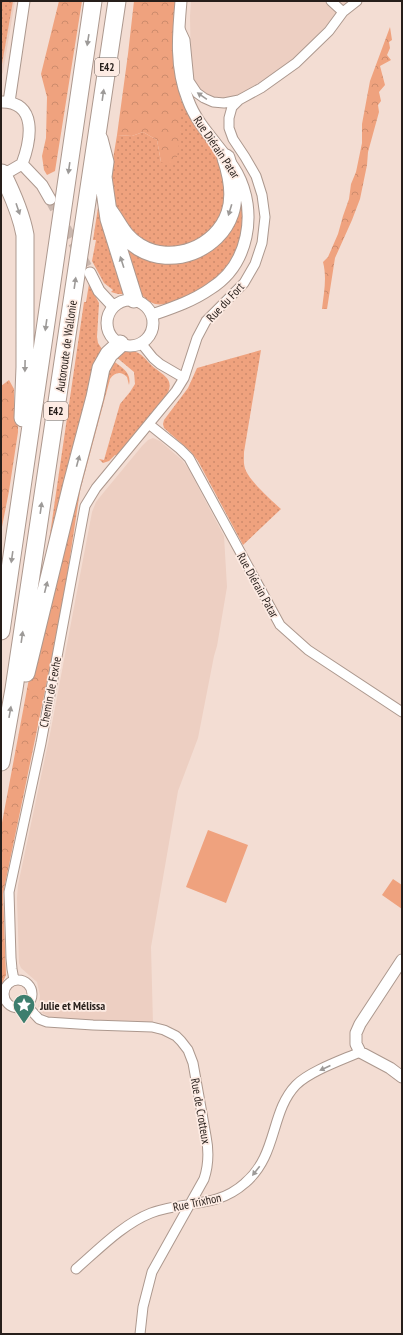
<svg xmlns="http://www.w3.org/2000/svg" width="403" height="1335" font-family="'PT Sans Narrow',sans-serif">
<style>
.built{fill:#edcfc2}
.grass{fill:url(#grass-dots)}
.forest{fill:url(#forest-crowns)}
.pitch{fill:#efa27e}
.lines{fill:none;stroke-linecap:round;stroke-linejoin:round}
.tertiary-tunnel{stroke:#cab7ae;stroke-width:11;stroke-dasharray:11 5.5;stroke-linecap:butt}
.minor-casing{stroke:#ac988e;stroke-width:11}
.tertiary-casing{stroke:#ac988e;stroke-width:13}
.motorway-casing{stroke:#ac988e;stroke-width:19}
.minor{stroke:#fff;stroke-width:9}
.tertiary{stroke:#fff;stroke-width:11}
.motorway{stroke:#fff;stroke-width:17}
.oneway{fill:#9d9a98}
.labels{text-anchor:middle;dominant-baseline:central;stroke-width:3.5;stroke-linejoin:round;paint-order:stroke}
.shield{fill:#fdebe3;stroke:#665c56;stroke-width:1}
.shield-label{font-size:11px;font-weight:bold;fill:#261e1a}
.street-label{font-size:12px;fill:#261e1a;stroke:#fdebe3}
.poi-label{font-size:12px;font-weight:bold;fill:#261e1a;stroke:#fdebe3;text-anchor:start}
</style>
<defs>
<pattern id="grass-dots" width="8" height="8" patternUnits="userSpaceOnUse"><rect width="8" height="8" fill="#efa27e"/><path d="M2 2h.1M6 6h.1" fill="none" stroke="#cd8b6c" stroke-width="1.8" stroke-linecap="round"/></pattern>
<pattern id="forest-crowns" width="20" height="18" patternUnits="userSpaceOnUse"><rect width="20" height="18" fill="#efa27e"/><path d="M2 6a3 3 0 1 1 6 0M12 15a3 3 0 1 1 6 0" fill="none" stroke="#cd8b6c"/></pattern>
</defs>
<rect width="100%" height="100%" fill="#f3ddd3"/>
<path class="built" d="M 1,1 L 15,1 L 3,72 L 1,77 Z
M 191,1 L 350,1 L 293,60 L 237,97 L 216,99 L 199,89 L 191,74 L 190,16 Z
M 153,438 L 160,441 L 182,460 L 188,468 L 224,536 L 227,587 L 217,646 L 214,656 L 198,738 L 178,791 L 151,947 L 153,1024 L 48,1019 L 48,1016 L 42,1013 L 38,1009 L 40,996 L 37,982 L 21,968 L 19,963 L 17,898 L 18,885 L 50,734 L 92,512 L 96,502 L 104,492 L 142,446 L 148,440 Z"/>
<path class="grass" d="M 1,1 L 13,1 L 1,70 Z
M 181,100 L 192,121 L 220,159 L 229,200 L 211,235 L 178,251 L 136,241 L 114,205 L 111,178 L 112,165 L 117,135 L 132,136 L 143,132 L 157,140 L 161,162 L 181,131 Z
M 236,192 C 244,206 244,214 242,230 C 236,264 215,283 185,297 C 176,301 165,306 155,304 C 148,302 143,296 138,291 L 122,239 L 132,247 L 201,252 Z
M 99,201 L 128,294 L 118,294 L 111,292 L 113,290 L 104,283 L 92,261 L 96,240 L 93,240 Z
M 89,284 L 99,303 L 97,337 L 98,343 L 104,352 L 43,582 L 84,302 L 86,302 Z
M 261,350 L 244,452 C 244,458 243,465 246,471 C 251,482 271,500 281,509 L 243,545 L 198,461 L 190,451 L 164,428 L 163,424 L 164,420 L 188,388 L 197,368 Z
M 123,351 C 144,350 142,358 156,369 C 166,377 174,380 167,395 L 117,456 L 115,455 L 109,461 L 103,463 L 99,459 L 104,460 L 120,404 L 130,392 L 135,384 L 134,372 L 115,356 Z
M 112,360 C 121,367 132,372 129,385 L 127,377 C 121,371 115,372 110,379 L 80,491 L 75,489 Z"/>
<path class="forest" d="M 59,1 L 82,1 L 55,171 L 47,175 L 44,170 L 42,156 L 46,138 L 47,97 L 41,74 Z
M 134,1 L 176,1 L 174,20 L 175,69 L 181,100 L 181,131 L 176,163 L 168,165 L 161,162 L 157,140 L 143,132 L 132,136 L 117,135 L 128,54 Z
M 390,27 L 392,40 L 389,42 L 390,48 L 387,55 L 391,60 L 380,66 L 385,85 L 379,92 L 381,101 L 378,105 L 379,112 L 368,152 L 367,165 L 360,199 L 352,220 L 335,258 L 327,309 L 322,309 C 324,292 327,278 323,262 L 328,257 L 338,234 L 343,216 L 349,199 L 351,184 L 356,172 L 362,143 L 362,124 L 370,81 Z
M 9,380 L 14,389 L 14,405 L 18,414 L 18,432 L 9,491 L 1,532 L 1,386 Z
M 75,489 L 80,491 L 67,577 L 51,662 L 3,894 L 6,975 L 1,986 L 1,828 L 31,668 Z"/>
<path class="pitch" d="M 208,830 L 248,845 L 226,903 L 186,887 Z
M 393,879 L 402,885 L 402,909 L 382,895 Z"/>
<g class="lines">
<path class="tertiary-tunnel" d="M 50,199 L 90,273"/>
<g class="minor-casing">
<path id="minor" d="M 331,1 L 343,12
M 179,27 L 185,40 L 189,81 L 197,93 L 204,98 L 213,102 L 224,103 L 239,100
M 141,343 L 153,358 L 160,364 L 184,378
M 150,425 L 180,449 L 189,458 L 280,625 L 308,650 L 402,712
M4 994a14 14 0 1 1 28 0a14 14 0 1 1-28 0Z
M 14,980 L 12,969 L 11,958 L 9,892 L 41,743 L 85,506 L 96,488 L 176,391 L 184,378 L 197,338 L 206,321 L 244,283 L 255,264 L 262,243 L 265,217 L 262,195 L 256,176 L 245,157 L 233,139 L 229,128 L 229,118 L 232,107 L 239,100 L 261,88 L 296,63 L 329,31 L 343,12 L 357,1
M 26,1005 L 39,1019 L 47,1022 L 93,1025 L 152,1027 L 164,1030 L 176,1036 L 181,1041 L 188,1050 L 193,1063 L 206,1136 C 209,1151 209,1164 204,1179 L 152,1272 L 143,1307 L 140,1334
M 76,1269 C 99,1249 123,1224 151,1213 C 185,1200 216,1209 245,1183 C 278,1155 270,1112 296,1085 C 310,1071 342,1060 360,1052"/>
</g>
<g class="tertiary-casing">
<path id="tertiary" d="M 1,102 C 38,101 31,140 22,164 L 10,171 L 1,173
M 9,102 L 24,1
M 22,164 L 42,185 L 50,199
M 90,273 L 99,291 L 113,306
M107 323a23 23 0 1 1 46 0a23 23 0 1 1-46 0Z
M 152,315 C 172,308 193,301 210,289 C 249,265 258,212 237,173 C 223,148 198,128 188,100 C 175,68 178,34 181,1
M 402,960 L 360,1024 L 356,1033 L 356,1044 L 360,1052 L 390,1068 L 402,1077"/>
</g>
<g class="motorway-casing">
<path id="motorway" d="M 99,139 L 105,162 L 103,177 L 109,219 L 134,299
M 2,173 C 12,193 21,213 25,235 L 25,367 L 23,418
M 108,210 C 119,224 122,237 139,247 C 172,267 218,249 230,213 C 236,195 232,176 226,158
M 1,631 L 93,1
M 26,673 L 72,484 L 95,397 L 101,368 L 109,354 L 120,344
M 1,762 L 14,689 L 117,1"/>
</g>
<use href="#minor" class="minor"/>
<use href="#tertiary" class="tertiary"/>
<use href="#motorway" class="motorway"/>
</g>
<defs><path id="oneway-solid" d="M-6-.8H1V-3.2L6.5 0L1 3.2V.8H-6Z"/></defs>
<g class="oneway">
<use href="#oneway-solid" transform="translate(88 40) rotate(99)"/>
<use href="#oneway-solid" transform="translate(103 95) rotate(-82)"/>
<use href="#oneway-solid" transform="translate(202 96) rotate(-145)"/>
<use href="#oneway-solid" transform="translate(69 168) rotate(98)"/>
<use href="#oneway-solid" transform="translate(18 209) rotate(71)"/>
<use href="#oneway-solid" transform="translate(230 210) rotate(107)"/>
<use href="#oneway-solid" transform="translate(122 262) rotate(-108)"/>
<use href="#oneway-solid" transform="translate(75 283) rotate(-82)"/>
<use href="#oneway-solid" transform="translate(46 325) rotate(98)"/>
<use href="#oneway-solid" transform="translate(25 366) rotate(91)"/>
<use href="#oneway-solid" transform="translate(78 461) rotate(-75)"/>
<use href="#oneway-solid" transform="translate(41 508) rotate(-82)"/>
<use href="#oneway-solid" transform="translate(12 557) rotate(98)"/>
<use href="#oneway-solid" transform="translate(46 587) rotate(-76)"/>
<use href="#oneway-solid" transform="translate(22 637) rotate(-82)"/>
<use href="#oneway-solid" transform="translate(10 712) rotate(-80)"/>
<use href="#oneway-solid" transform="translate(325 1068) rotate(155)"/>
<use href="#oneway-solid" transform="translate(256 1171) rotate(128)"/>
</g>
<defs>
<g id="sight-pin" transform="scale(1.15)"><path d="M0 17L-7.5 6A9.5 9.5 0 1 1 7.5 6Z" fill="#3d7e6e" stroke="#fdebe3"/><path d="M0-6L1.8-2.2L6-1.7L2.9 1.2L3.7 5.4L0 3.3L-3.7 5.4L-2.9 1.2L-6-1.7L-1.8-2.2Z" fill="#fff"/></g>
</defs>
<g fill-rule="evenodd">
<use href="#sight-pin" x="24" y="1005"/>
</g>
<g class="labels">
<g class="shield">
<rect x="95" y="58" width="24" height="18" rx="3"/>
<rect x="44" y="402" width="24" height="18" rx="3"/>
</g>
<g class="shield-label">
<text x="107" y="67">E42</text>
<text x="56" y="411">E42</text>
</g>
<g class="street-label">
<text transform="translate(217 147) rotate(56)">Rue Diérain Patar</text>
<text transform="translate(225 302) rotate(-47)">Rue du Fort</text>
<text transform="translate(66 346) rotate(-82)">Autoroute de Wallonie</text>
<text transform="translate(258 585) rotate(61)">Rue Diérain Patar</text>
<text transform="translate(50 692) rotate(-79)">Chemin de Fexhe</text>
<text transform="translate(201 1111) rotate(80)">Rue de Crotteux</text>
<text transform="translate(197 1202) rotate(-12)">Rue Trixhon</text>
</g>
<g class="poi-label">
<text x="40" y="1005">Julie et Mélissa</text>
</g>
</g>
<rect width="403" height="1335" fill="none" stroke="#261e1a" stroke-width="4"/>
</svg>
